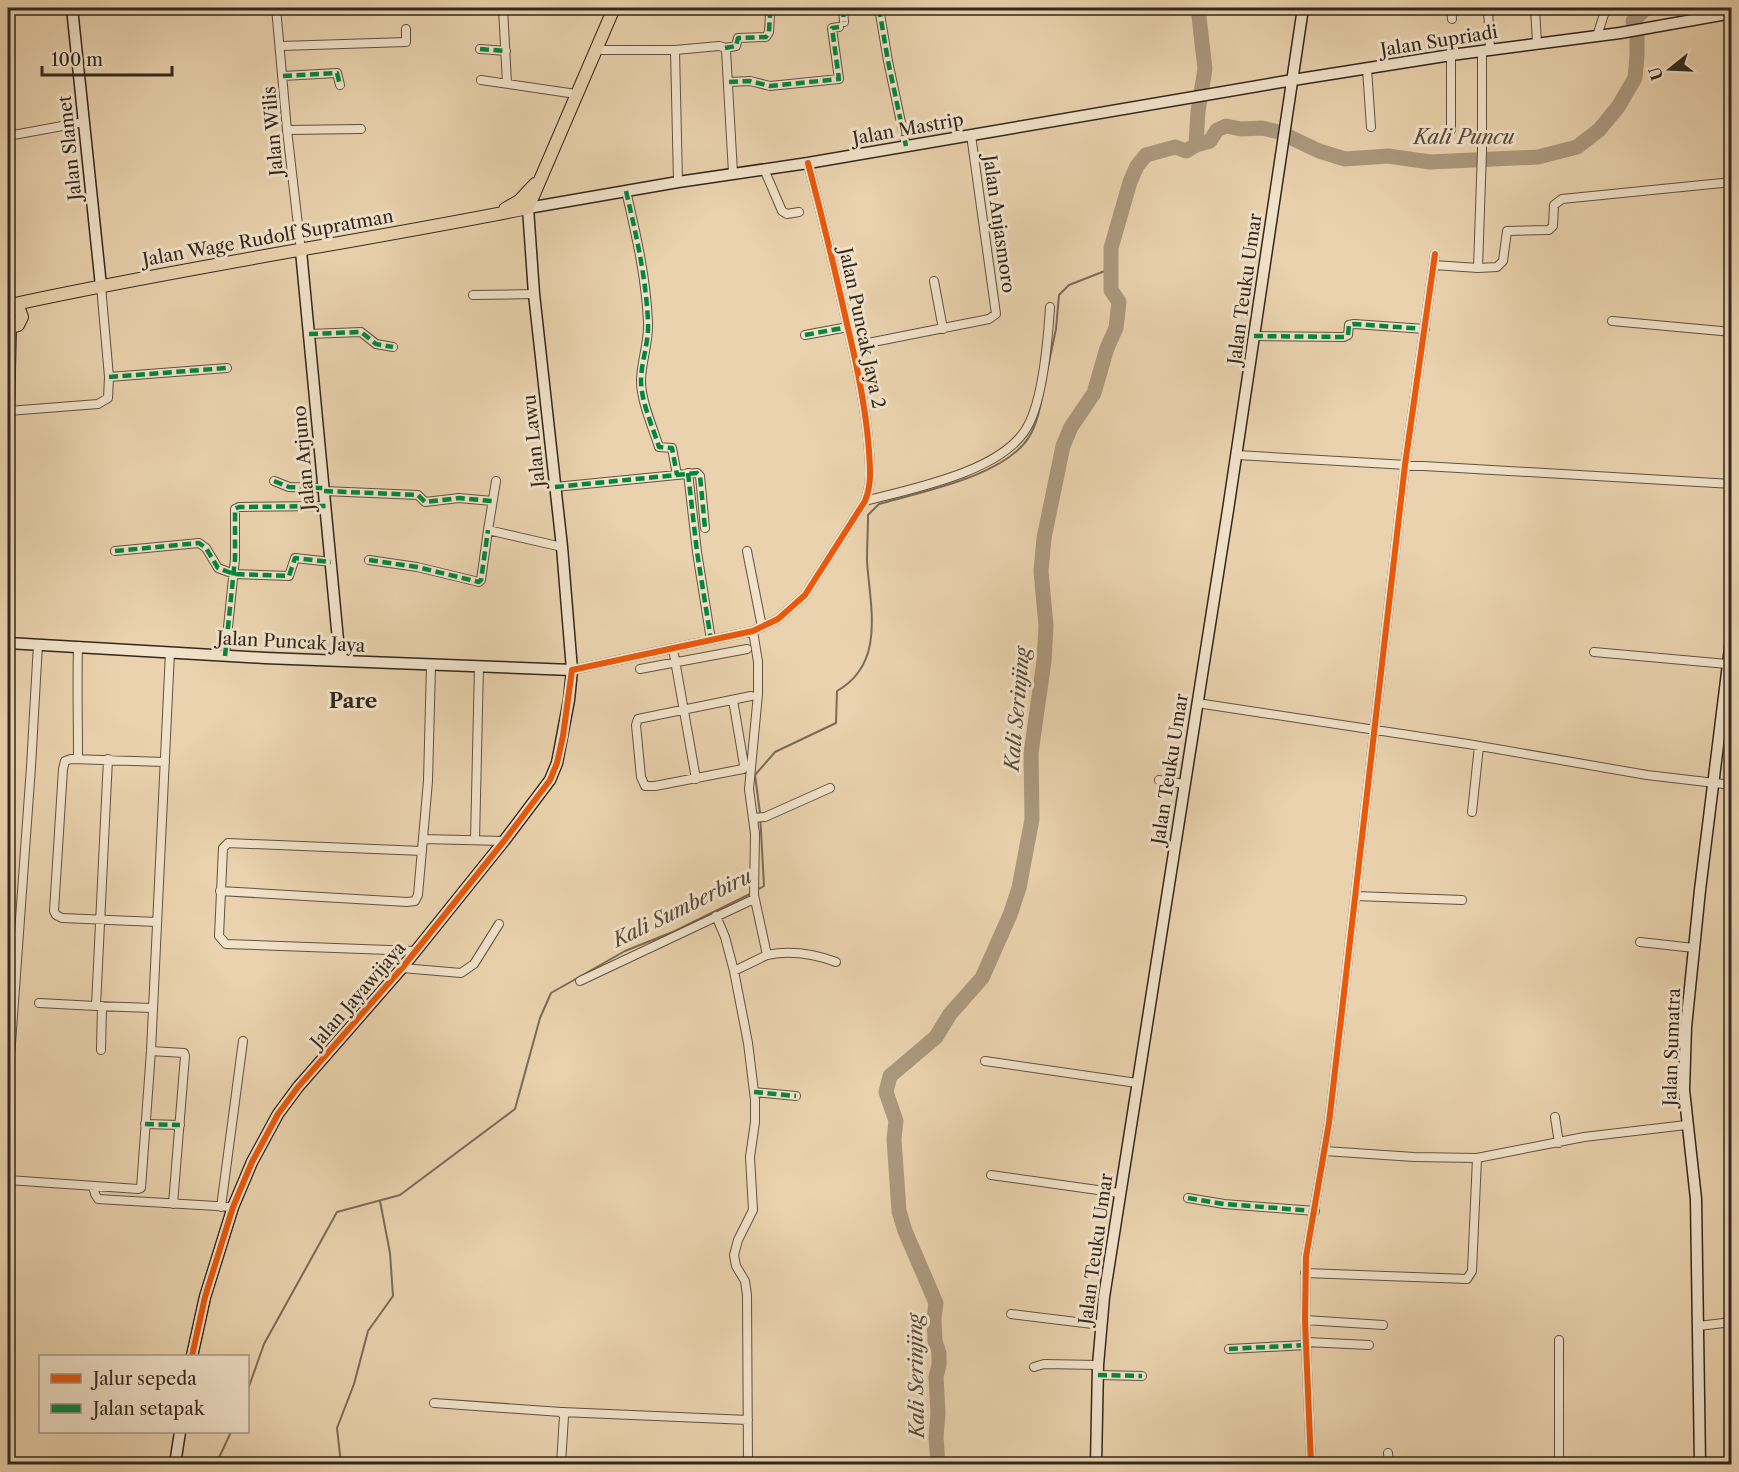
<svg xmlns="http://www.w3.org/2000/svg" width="1739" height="1472" font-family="'Libre Caslon Text',serif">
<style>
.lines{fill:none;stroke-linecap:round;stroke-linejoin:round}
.stream{stroke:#7b6b57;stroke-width:2}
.river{stroke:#ab987d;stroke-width:15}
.street-casing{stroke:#605242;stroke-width:10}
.secondary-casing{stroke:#33271f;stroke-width:13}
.primary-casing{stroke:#33271f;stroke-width:14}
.street{stroke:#f1e2ca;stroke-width:8}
.secondary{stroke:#f1e2ca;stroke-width:10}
.primary{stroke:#e9d2ad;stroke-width:12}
.quiet{stroke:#00873e;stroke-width:4.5;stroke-dasharray:9 4.5;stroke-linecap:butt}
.cycleway-casing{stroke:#f1e2ca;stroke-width:10}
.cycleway{stroke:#e8590c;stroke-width:6}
.labels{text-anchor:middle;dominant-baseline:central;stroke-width:6;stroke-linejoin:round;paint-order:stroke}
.street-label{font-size:18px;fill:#33271f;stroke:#f1e2ca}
.water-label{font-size:20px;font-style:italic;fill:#57493b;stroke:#f1e2ca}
.quarter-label{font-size:21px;font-weight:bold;fill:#33271f;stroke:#f1e2ca}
</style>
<rect width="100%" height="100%" fill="#e9d2ad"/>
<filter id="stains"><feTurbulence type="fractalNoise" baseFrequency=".00333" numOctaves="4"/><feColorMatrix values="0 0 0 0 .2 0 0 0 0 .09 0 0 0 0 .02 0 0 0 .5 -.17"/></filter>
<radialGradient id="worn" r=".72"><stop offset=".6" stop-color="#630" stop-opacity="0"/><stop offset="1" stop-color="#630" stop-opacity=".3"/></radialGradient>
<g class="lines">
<path class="stream" d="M 1045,381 L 1056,329 L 1059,295 L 1069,285 L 1110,269
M 757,890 L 764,886 L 760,813 L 755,775 L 775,752 L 836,723 L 837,691 C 886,663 870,607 867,561 C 867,546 868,530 868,515 L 879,504 C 921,492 1005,476 1029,437 C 1037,424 1040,408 1043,393
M 248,1389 L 264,1344 L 337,1212 L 400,1195 L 515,1109 L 540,1018 L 551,993 L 625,951 L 675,931 L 752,893
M 216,1464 L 231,1432
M 341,1464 L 337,1428 L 354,1384 L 368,1331 L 393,1296 L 390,1253 L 380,1201"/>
<path class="river" d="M 1196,145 L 1210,141 L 1217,130 L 1226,126 L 1241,129 L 1262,128 L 1279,132 L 1319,151 L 1345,159 L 1388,156 L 1430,162 L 1538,157 L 1577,147 L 1599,130 L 1618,107 L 1635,78 L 1637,56 L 1637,35 L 1633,21 L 1646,8
M 938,1464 L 936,1437 L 938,1413 L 936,1377 L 939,1365 L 939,1353 L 935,1341 L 934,1318 L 936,1303 L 905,1231 L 899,1211 L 894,1139 L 896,1121 L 886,1092 L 890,1076 L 936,1037 L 950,1014 L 982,978 L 1010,915 L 1019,888 L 1032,819 L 1031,753 L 1044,661 L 1046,626 L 1041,571 L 1044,538 L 1063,446 L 1071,427 L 1094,393 L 1107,348 L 1116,328 L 1119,302 L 1111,290 L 1111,248 L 1130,182 L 1137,166 L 1146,155 L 1175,147 L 1186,151 L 1196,145 L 1198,111 L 1205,69 L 1198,8"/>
<g class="street-casing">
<path id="street" d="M 276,8 L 287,130 L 301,251
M 503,8 L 507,83
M 843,8 L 844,22
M 879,8 L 888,61 L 906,146
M 1451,8 L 1452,19
M 1488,8 L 1490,50
M 1535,8 L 1537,43
M 1597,36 L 1606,8
M 281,46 L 406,42 L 406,29
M 725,48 L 736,46 L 738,38 L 766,37 L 769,32 L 770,14
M 480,49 L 506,51
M 596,50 L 675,50 L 678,182
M 675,50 L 719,46 L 723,47 L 726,50 L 733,173
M 1367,69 L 1371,127
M 283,76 L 337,73 L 340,85
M 481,80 L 576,94
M 729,82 L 750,81 L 770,86 L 839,79 L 832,28 L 839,27
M 287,130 L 361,129
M 1451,130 L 1451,55
M 8,136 L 84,122
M 764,169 L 782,211 L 787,214 L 799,212
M 626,191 C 636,234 646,277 648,322 C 649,343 641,362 641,381 C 641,401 653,428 659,447 L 672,448 L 677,475
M 1434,265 L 1478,268 L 1497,267 L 1503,261 L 1507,231 L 1549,230 L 1553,226 L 1554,205 L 1562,199 L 1732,182
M 1478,268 L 1482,151 L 1482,51
M 934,281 L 943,329
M 473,295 L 534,294
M 1612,321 L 1732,332
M 309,334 L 361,332 L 376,344 L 393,347
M 805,335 L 848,327
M 1254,336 L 1344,337 L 1348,335 L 1349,325 L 1354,324 L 1425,329
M 853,346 L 989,319 L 996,314 L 971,135
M 109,377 L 227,368
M 8,411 L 98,404 L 108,398 L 109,377 L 101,286
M 1237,455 L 1732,484
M 688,473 L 697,552 L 711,640
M 274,481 L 289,487 L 323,488
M 496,481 L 488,530 L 562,547
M 555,487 L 697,473 L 700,476 L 705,528
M 324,491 L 418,495 L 425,502 L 459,498 L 492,501
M 865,501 C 911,489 1000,472 1026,429 C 1043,402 1048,339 1050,307
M 115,551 L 199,543 L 206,548 L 218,568 L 234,574 L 289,576 L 295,558 L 331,562
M 747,551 L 762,627
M 369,560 L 417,567 L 479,582 L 481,580 L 488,530
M 673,649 L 696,779
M 1594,652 L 1727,664
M 225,656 L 235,559 L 235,509 L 239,507 L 326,506
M 640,669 L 747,649
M 572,670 L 753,631 L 778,619 L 805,595 L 865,501 C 872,484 870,468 869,451 C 866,408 857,365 847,324 C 835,270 822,216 808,163
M 733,700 L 744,765 L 743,769 L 655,786 L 645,786 L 641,777 L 636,725 L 638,719 L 751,696
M 1197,703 L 1468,744 L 1647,775 L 1732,785
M 78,759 C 78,721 77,684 78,646
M 108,759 L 96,1006 L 152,1008
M 1159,780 L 1184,784
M 1472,812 L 1479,746
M 754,818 L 765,817 L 830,788
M 423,839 L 504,841
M 475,840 L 479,666
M 220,891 L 407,902 L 415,901 L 418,895 L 428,781 L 431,665
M 1356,896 L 1462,900
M 716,916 L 725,937 L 734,971 L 748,1043 L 755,1100 L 755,1122 L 750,1157 L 753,1210 L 738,1240 L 734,1255 L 736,1266 L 745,1281 L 747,1295 L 748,1464
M 157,922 L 62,918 L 56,915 L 54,911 L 63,769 L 65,761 L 71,759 L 165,762
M 1640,942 L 1694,948
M 416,951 L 226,944 L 219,936 L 223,848 L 228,843 L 422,851
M 767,955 C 791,950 814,954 836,962
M 402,968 L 461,973 L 474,964 L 499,924
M 734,971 L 767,955 L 754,895 L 755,834 L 749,789 L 758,694 L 758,662 L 753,631
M 580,981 L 754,899
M 39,1003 L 96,1006
M 101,1050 L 102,1006
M 151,1051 L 184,1053 L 185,1056 L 173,1204
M 985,1061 L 1137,1083
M 8,1085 L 31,767 L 38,644
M 754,1092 L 796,1096
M 1555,1117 L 1559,1143
M 145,1124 L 180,1125
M 1325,1151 L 1414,1157 L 1477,1158 L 1584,1137 L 1686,1125
M 991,1175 L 1119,1193
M 8,1180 L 138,1189 L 141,1188 L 151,1051 L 170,652
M 93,1186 L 95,1194 L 98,1199 L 233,1207
M 1188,1198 L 1224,1204 L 1315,1211
M 221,1207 L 243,1041
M 1305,1273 L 1467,1279 L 1472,1271 L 1477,1158
M 1011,1314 L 1101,1325
M 1305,1320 L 1383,1325
M 1698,1326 L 1732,1322
M 1559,1340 L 1559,1464
M 1306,1342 L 1369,1345
M 1229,1349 L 1306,1345
M 1034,1367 L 1044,1364 L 1098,1365
M 1098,1375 L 1142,1376
M 434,1403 L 561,1412 L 564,1416 L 561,1464
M 562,1412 L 748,1420
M 1388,1453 L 1389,1464
M 1311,1464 L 1305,1320 L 1306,1257 L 1329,1123 L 1405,465 L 1435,254"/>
</g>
<g class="secondary-casing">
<path id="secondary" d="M 72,8 L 101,286
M 301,251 L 340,661
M 8,643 L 265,658 L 572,670
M 192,1356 L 205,1297 L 233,1207 L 252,1162 L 278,1114 L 298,1087 L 402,968 L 504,841 L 550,780 L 557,763 L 569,700 L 572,670 L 562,547 L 534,294 L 528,208 L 678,182 L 808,163 L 1293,80 L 1451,55 L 1620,33 L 1732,13
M 175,1464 L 180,1432
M 1096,1464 L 1098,1365 L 1104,1297 L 1228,510 L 1303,8
M 1700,1464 L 1696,1199 L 1684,1090 L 1686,1027 L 1700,890 L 1732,632"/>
</g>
<g class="primary-casing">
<path id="primary" d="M 505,209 L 519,201 L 535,184
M 15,304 C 185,267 357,242 528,208 L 614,8
M 8,328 L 18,325 L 22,317 L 18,306 L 9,303
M 8,412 L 10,328"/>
</g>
<use href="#street" class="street"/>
<use href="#secondary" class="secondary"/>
<use href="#primary" class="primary"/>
<path class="quiet" d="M 843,8 L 844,22
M 879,8 L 888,61 L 906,146
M 725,48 L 736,46 L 738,38 L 766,37 L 769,32 L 770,14
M 480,49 L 506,51
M 283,76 L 337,73 L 340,85
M 729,82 L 750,81 L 770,86 L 839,79 L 832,28 L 839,27
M 626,191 C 636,234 646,277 648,322 C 649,343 641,362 641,381 C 641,401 653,428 659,447 L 672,448 L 677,475
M 309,334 L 361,332 L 376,344 L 393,347
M 805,335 L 848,327
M 1254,336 L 1344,337 L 1348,335 L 1349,325 L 1354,324 L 1425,329
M 109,377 L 227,368
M 688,473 L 697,552 L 711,640
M 274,481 L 289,487 L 323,488
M 555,487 L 697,473 L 700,476 L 705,528
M 324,491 L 418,495 L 425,502 L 459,498 L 492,501
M 115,551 L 199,543 L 206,548 L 218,568 L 234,574 L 289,576 L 295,558 L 331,562
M 369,560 L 417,567 L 479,582 L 481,580 L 488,530
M 225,656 L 235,559 L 235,509 L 239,507 L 326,506
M 754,1092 L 796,1096
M 145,1124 L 180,1125
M 1188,1198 L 1224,1204 L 1315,1211
M 1229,1349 L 1306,1345
M 1098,1375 L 1142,1376"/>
<g class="cycleway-casing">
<path id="cycleway" d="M 192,1356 L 205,1297 L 233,1207 L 252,1162 L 278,1114 L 298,1087 L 402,968 L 504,841 L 550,780 L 557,763 L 563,736 L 572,670 L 753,631 L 778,619 L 805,595 L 865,501 C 872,484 870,468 869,451 C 866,408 857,365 847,324 C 835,270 822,216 808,163
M 1311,1464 L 1305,1320 L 1306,1257 L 1329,1123 L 1405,465 L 1435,254"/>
</g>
<use href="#cycleway" class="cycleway"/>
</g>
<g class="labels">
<g class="street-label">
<text transform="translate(1439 41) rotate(-9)">Jalan Supriadi</text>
<text transform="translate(908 129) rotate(-10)">Jalan Mastrip</text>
<text transform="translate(273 131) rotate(-95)">Jalan Wilis</text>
<text transform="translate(70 148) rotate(-96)">Jalan Slamet</text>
<text transform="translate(999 224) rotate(82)">Jalan Anjasmoro</text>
<text transform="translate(268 238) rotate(-10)">Jalan Wage Rudolf Supratman</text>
<text transform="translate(1245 289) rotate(-82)">Jalan Teuku Umar</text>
<text transform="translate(862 328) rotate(78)">Jalan Puncak Jaya 2</text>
<text transform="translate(534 441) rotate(-96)">Jalan Lawu</text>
<text transform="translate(304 458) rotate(-95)">Jalan Arjuno</text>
<text transform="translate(291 642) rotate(3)">Jalan Puncak Jaya</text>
<text transform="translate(1170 769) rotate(-81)">Jalan Teuku Umar</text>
<text transform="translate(358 995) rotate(-49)">Jalan Jayawijaya</text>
<text transform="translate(1672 1047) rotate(-88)">Jalan Sumatra</text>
<text transform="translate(1096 1249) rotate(-82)">Jalan Teuku Umar</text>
</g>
<g class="water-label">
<text x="1464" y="137">Kali Puncu</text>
<text transform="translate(1017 709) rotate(-85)">Kali Serinjing</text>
<text transform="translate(682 908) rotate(-26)">Kali Sumberbiru</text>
<text transform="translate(916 1376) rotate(-91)">Kali Serinjing</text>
</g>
<g class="quarter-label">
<text x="353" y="700">Pare</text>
</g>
</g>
<rect width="1739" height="1472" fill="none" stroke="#e9d2ad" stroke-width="30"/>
<rect x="9" y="9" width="1721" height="1454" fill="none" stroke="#33271f" stroke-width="3"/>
<rect x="15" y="15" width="1709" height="1442" fill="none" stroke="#33271f" stroke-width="1.5"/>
<rect x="39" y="1355" width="210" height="78" fill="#f1e2ca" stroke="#a59786" stroke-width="1.5"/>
<rect x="51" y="1374" width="30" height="9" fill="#e8590c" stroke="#a59786" stroke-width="1.5"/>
<text x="93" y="1385" font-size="18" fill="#33271f">Jalur sepeda</text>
<rect x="51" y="1404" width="30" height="9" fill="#00873e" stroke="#a59786" stroke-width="1.5"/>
<text x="93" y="1415" font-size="18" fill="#33271f">Jalan setapak</text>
<g transform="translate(1670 69) rotate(252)" stroke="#f1e2ca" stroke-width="4.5" paint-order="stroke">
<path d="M0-4.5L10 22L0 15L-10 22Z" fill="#33271f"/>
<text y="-9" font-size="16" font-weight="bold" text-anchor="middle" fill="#33271f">U</text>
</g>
<path d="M42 66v9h130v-9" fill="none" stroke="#33271f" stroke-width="3"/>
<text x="51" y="66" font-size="18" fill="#33271f" stroke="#f1e2ca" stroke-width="4.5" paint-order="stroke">100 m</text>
<rect width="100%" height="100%" filter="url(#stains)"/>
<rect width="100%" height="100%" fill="url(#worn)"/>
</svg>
